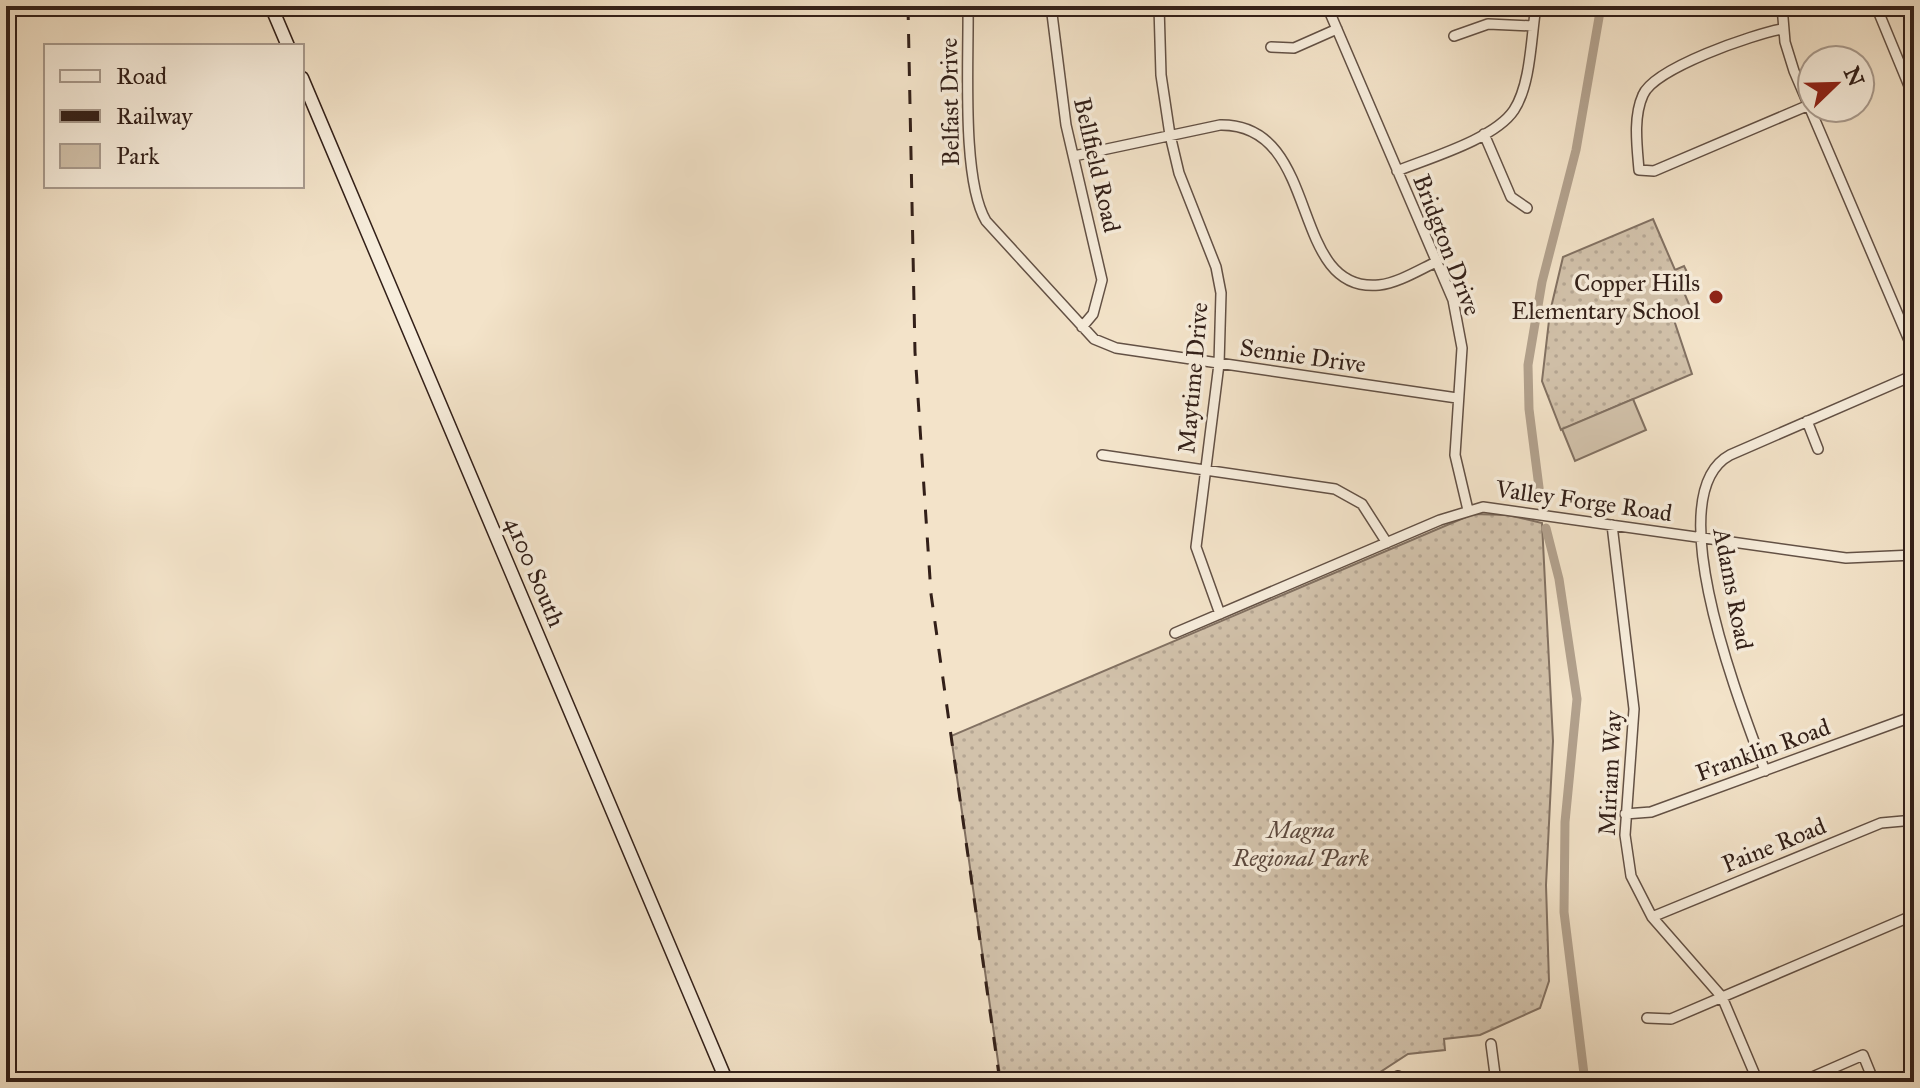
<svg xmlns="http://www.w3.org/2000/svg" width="1920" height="1088" font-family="'IM FELL Great Primer',serif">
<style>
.green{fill:url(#green-dots);stroke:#827162;stroke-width:2}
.pitch{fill:#d2c2ab;stroke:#827162;stroke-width:2}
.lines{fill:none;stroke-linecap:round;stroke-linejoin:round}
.canal{stroke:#b2a18d;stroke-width:9}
.street-casing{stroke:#635145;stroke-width:12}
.secondary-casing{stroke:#332019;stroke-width:15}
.street{stroke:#f7eddc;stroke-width:9}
.secondary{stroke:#f7eddc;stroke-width:12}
.rail{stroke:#332019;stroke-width:3;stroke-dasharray:14 14;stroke-linecap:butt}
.poi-dot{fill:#8f2418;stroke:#f7eddc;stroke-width:3}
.labels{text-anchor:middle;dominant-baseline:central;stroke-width:7;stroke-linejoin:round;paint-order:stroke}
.street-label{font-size:24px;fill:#332019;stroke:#f7eddc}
.poi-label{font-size:24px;fill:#332019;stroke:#f7eddc;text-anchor:end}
.park-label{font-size:24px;font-style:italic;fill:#5b483e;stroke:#f7eddc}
</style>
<defs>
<pattern id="green-dots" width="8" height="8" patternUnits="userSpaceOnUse" patternTransform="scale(2)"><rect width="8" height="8" fill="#d2c2ab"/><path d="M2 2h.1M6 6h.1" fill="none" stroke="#b5a693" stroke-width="1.8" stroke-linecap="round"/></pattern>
</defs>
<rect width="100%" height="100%" fill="#f3e3c9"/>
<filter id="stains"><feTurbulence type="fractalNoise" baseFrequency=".0025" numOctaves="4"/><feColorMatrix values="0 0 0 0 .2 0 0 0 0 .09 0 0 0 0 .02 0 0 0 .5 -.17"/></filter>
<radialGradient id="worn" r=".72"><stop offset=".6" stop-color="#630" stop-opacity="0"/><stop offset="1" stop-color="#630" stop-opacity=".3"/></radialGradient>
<path class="green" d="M 1653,219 L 1675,270 L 1684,266 L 1690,278 L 1680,283 L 1691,309 L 1673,317 L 1692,374 L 1561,430 L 1542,381 L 1550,312 L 1563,257 Z
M 1473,514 L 1508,515 L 1542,523 L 1553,741 L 1546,885 L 1549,981 L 1540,1008 L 1480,1035 L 1444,1039 L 1445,1050 L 1408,1054 L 1374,1076 L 1351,1082 L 1001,1082 L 951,736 Z"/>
<path class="pitch" d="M 1633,399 L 1646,430 L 1575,461 L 1562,429 Z"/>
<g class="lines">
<path class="canal" d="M 1541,503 L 1529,409 L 1528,365 L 1542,282 L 1576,150 L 1601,6
M 1546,528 L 1559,579 L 1577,699 L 1565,822 L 1564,912 L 1585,1082"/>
<g class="street-casing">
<path id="street" d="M 968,6 C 969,59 961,179 986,221 L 1094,339 L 1116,348 L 1457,398
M 1051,6 L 1066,125 L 1102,280 L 1093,314 L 1082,327
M 1159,6 L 1161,75 L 1170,135 L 1179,173 L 1216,267 L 1221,293 L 1219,364 L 1196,547 L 1220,614
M 1327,6 L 1453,300 L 1462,348 L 1455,455 L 1468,510
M 1782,6 L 1785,42 L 1794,71 L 1914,352
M 1876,6 L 1914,98
M 1782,29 C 1754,34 1654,68 1643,95 C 1633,117 1637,146 1639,170 L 1654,171 L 1809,105
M 1454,36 L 1488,24 L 1533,26
M 1271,47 L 1294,48 L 1337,29
M 1484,134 L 1511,197 L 1527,208
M 1074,156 L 1220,125 C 1323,123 1287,294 1379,285 C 1398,283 1419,270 1436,262
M 1397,171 C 1429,158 1495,139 1514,110 C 1531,84 1531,37 1536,6
M 1807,421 L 1818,449
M 1102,455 L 1335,489 L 1362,504 L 1387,543
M 1612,525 L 1634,709 L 1625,835 L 1631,876 L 1652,917 L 1722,997 L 1758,1082
M 1175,633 L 1440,520 L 1483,507 L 1846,558 L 1914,555
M 1765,771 C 1743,711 1656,495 1730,455 L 1914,375
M 1625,814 L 1651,812 L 1914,716
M 1652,917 L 1881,823 L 1914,820
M 1647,1018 L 1671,1019 L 1914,915
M 1491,1044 L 1496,1082
M 1398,1076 L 1399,1082
M 1474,1082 L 1495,1075
M 1801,1082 L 1863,1055 L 1874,1082"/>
</g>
<g class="secondary-casing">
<path id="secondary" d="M 271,6 L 288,46
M 302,78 L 727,1082"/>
</g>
<use href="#street" class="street"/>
<use href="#secondary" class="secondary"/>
<path class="rail" d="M 908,6 L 915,352 L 931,594 L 1000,1082"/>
</g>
<circle class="poi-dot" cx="1716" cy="297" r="8"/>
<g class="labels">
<g class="street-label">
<text transform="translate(950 102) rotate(-91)">Belfast Drive</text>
<text transform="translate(1097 165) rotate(77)">Bellfield Road</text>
<text transform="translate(1447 245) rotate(69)">Bridgton Drive</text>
<text transform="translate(1303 356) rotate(8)">Sennie Drive</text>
<text transform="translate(1193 378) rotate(-85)">Maytime Drive</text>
<text transform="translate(1584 501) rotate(8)">Valley Forge Road</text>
<text transform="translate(535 572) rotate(67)">4100 South</text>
<text transform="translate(1733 589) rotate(79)">Adams Road</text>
<text transform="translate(1763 750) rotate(-20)">Franklin Road</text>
<text transform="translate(1610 773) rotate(-87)">Miriam Way</text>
<text transform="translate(1774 845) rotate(-22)">Paine Road</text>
</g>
<g class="poi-label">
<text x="1700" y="283">Copper Hills<tspan x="1700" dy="28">Elementary School</tspan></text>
</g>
<g class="park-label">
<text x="1301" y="830">Magna<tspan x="1301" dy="28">Regional Park</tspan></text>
</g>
</g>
<rect width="1920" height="1088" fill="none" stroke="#f3e3c9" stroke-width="32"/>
<rect x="8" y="8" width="1904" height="1072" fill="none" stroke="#332019" stroke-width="4"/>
<rect x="16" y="16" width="1888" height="1056" fill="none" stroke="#332019" stroke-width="2"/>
<rect x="44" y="44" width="260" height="144" fill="#f7eddc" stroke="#a99b8e" stroke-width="2"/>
<rect x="60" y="70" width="40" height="12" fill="#f7eddc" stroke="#a99b8e" stroke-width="2"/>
<text x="116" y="84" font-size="24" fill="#332019">Road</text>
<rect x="60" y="110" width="40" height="12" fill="#332019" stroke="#a99b8e" stroke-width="2"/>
<text x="116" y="124" font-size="24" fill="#332019">Railway</text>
<rect x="60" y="144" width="40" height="24" fill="#d2c2ab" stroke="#a99b8e" stroke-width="2"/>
<text x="116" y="164" font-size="24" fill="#332019">Park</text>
<g transform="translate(1836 84) rotate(67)"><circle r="38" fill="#f7eddc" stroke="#a99b8e" stroke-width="2"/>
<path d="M0-6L14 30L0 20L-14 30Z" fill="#8f2418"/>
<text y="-12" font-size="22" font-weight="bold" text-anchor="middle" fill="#332019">N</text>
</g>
<rect width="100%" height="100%" filter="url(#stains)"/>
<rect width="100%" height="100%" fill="url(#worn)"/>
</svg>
